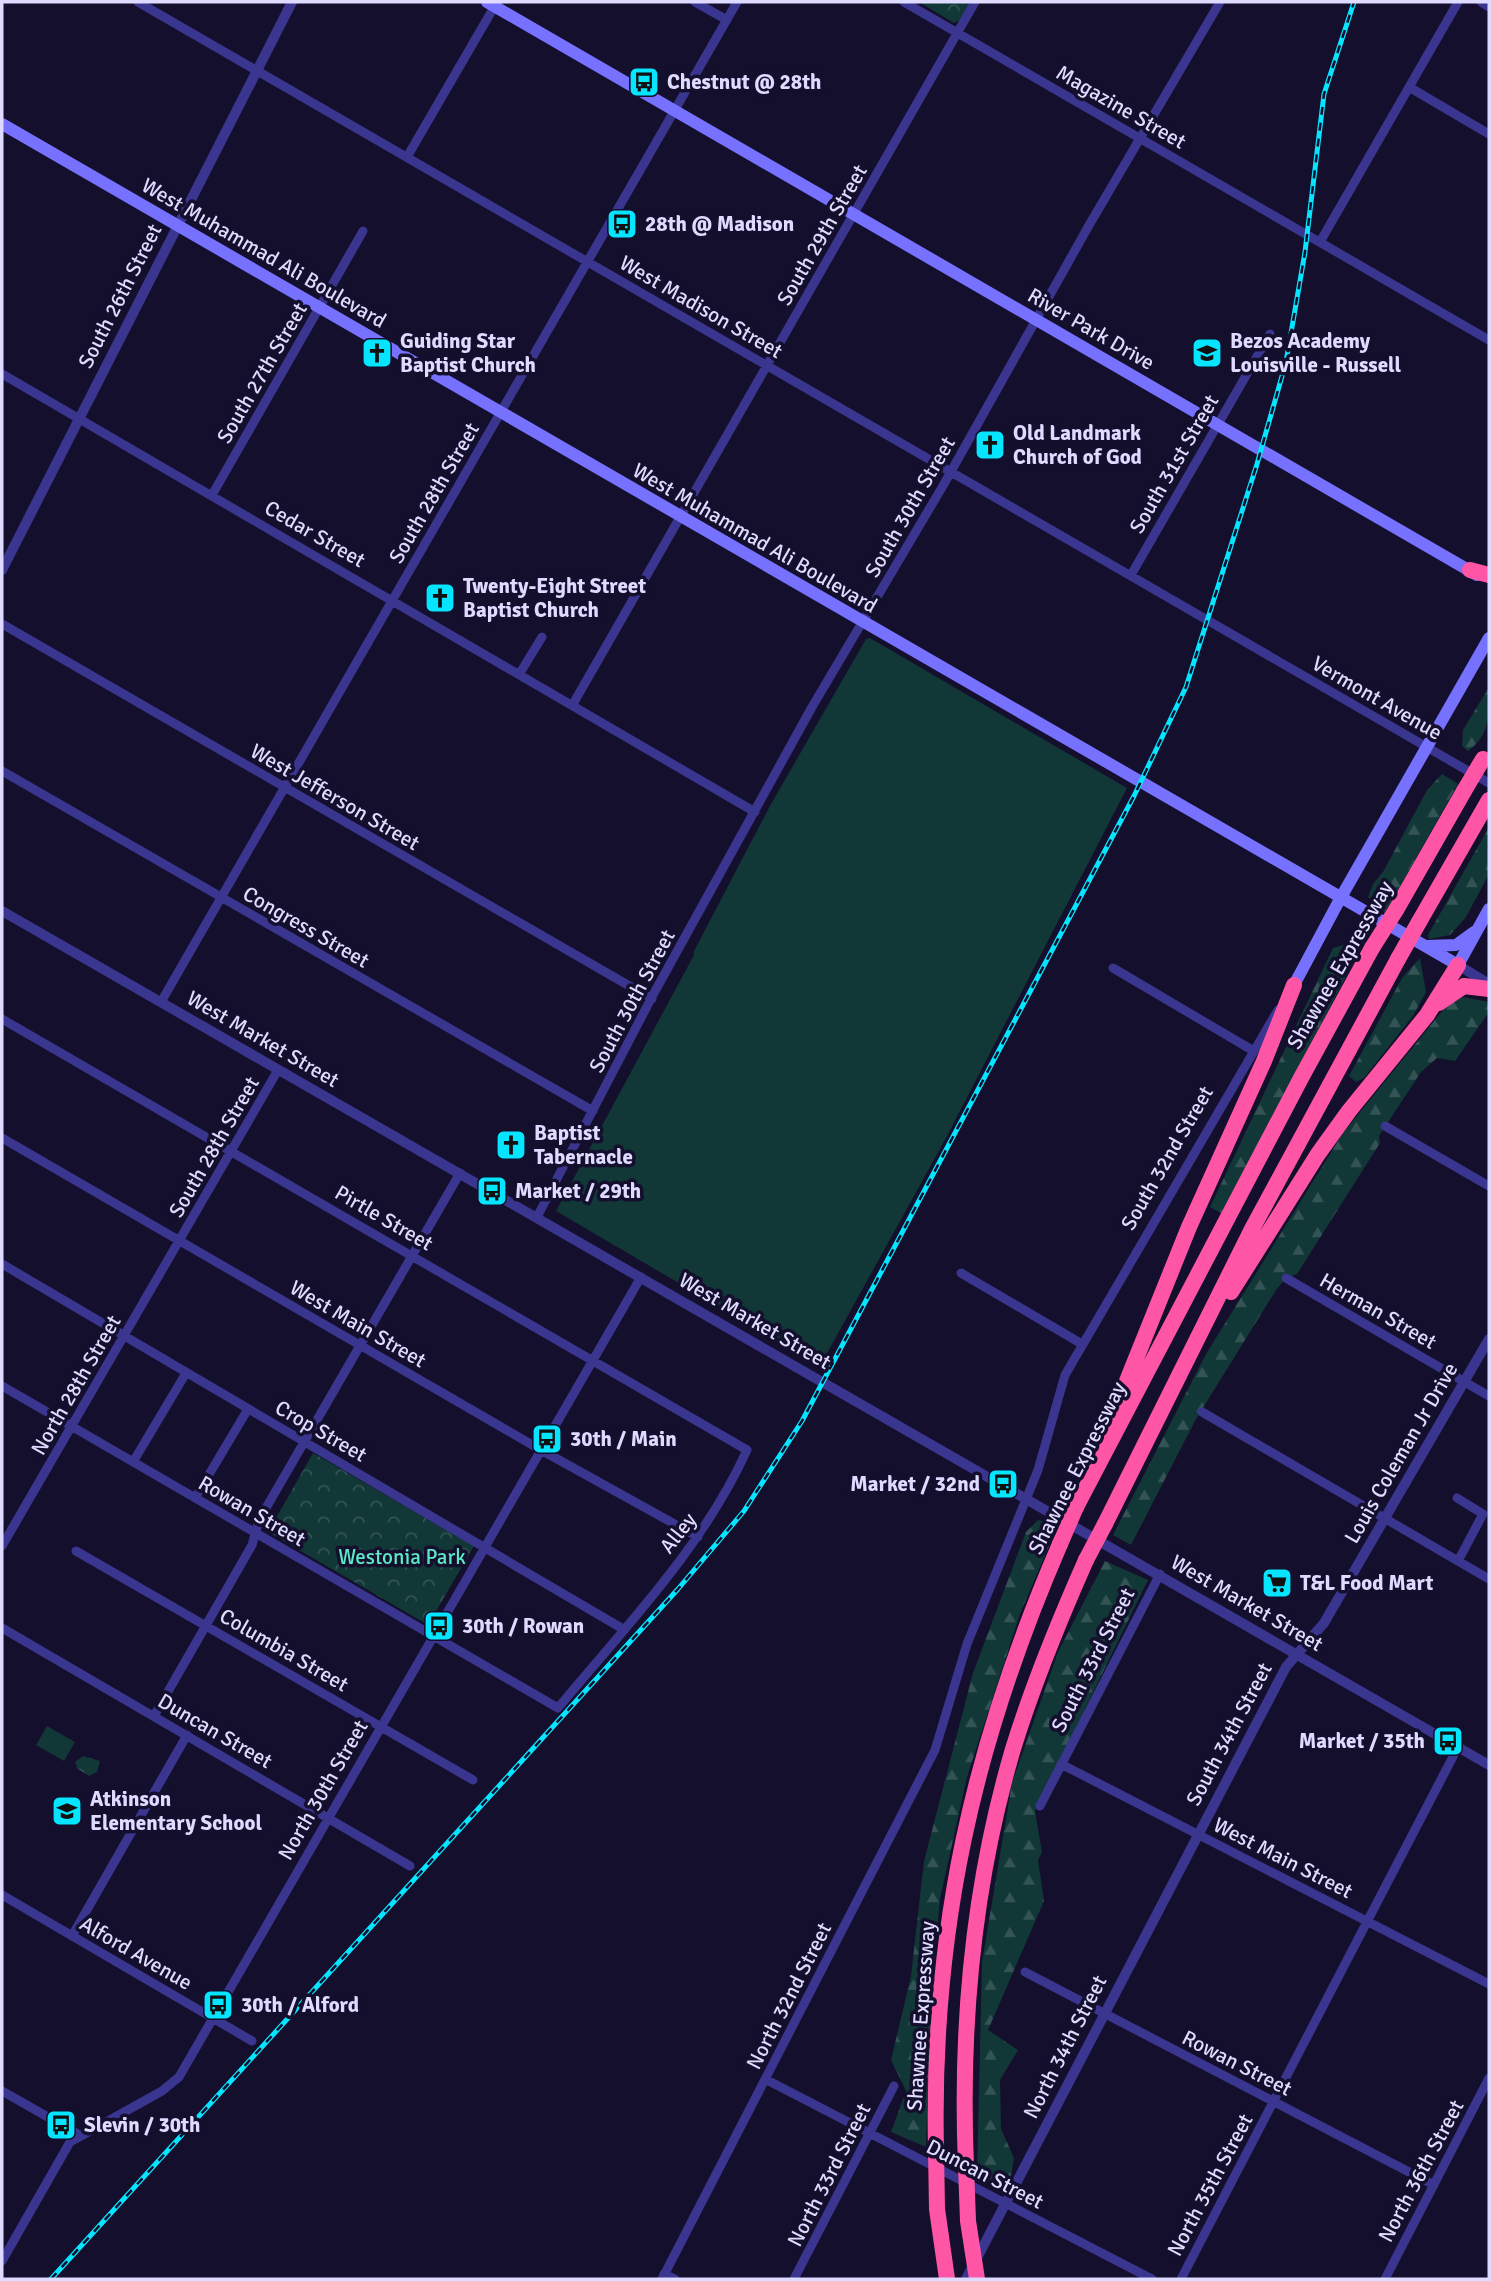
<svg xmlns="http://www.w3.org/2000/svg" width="1491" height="2281" font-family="Signika,sans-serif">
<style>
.grass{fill:#113736}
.forest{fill:url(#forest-firs)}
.park{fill:url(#park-crowns)}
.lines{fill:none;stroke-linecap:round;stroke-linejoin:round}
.minor{stroke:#3a368f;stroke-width:9}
.tertiary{stroke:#3a368f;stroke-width:10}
.secondary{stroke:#7671ff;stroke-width:12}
.motorway{stroke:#ff55a6;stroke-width:16}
.rail-casing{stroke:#06e5ff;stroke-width:5}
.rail{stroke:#140f2c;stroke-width:2.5;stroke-dasharray:8;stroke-linecap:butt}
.motorway-bridge{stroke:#ff55a6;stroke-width:16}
.labels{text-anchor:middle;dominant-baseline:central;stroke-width:7;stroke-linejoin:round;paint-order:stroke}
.poi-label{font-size:21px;font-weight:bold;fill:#dfdaff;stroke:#140f2c;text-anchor:start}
.street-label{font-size:21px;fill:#dfdaff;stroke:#140f2c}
.park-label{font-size:21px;fill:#5beac7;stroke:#140f2c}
</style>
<defs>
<pattern id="forest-firs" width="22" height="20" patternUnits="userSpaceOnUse" patternTransform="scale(1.75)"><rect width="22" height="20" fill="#113736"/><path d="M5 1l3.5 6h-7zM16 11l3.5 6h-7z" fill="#335354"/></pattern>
<pattern id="park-crowns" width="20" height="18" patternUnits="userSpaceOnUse" patternTransform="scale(1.75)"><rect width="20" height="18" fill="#113736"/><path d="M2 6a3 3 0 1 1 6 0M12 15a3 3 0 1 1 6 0" fill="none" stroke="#335354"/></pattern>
</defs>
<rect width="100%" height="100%" fill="#140f2c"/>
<path class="grass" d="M 870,638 L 1127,788 L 946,1138 L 820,1366 L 556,1211 L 694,955 L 694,951 L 771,804 L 866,639 Z
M 47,1726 L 75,1742 L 64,1761 L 36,1745 Z"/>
<path class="forest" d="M 1489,687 C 1489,714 1491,734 1468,751 L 1462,746 L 1463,730 Z
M 1442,774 L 1458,784 L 1385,913 L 1368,897 L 1373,884 L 1383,872 L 1427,790 Z
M 1489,827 L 1489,874 L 1466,917 L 1450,935 L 1429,939 L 1428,935 Z
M 1367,937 L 1221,1213 L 1210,1207 L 1333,948 Z
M 1420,958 L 1426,992 L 1413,1016 L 1364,1078 L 1356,1082 L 1349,1076 L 1402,978 Z
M 1463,997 L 1489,1002 L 1489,1012 L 1455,1061 L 1437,1058 L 1421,1072 L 1379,1136 L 1380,1143 L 1297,1274 L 1286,1278 L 1276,1290 L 1196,1419 L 1131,1545 L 1113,1535 L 1206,1354 L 1343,1133 L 1448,1004 Z
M 1038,1520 L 1047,1522 L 1054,1534 L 1020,1614 L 967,1777 L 940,1899 L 931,2003 L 926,2147 L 891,2132 L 906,2091 L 891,2060 L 911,1976 L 924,1861 L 973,1673 L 1026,1532 Z
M 1105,1561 L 1148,1580 L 1035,1811 L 1042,1852 L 1038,1860 L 1044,1901 L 988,2030 L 1018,2050 L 1000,2080 L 1001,2129 L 1014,2158 L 1009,2189 L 977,2177 L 982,1962 L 1012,1783 L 1058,1652 Z"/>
<path class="park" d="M 919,2 L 971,2 L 960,20 L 954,23 Z
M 313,1453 L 474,1546 L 428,1625 L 268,1532 Z
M 83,1756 L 100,1761 L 97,1772 L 89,1776 L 78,1769 L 75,1762 Z"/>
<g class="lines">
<path class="minor" d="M 138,2 L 1489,783
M 695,2 L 727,20
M 904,2 L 1489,340
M 1481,2 L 1489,7
M 1409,87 L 1489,134
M 407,157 L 497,2
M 1320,242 L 1458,2
M 2,374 L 755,812
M 212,495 L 363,231
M 1131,575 L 1270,334
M 2,624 L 652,999
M 520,673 L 542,637
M 573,704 L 975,2
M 2,771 L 593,1111
M 1113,968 L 1252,1050
M 161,1002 L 737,2
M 2,1019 L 747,1450 C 703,1547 626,1626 558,1708 L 2,1386
M 1385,1126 L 1489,1186
M 2,1138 L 541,1450 L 698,1537
M 537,1217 L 654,993 L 812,707 L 944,484 L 1088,227 L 1220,2
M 2,1264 L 623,1629
M 961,1273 L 1082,1344
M 1286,1278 L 1489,1396
M 1202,1412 L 1489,1579
M 133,1462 L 186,1373
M 195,1498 L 248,1409
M 1457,1498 L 1483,1514 L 1458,1561
M 2,1546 L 278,1070
M 76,1551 L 473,1780
M 2,1628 L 410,1866
M 154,1716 L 252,1545 L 259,1520 L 460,1173
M 1061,1764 L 1489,1984
M 1040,1806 L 1160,1574
M 2,1895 L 252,2041
M 72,1936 L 187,1735
M 1025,1972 L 1434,2185
M 765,2079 L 1152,2279
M 2,2091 L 81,2136 L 162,2091 L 179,2077 L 641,1277
M 2,2261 L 70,2142 L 81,2136
M 664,2274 L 675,2279
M 662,2279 L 935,1750 L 967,1644 L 1038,1470 L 1065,1375 L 1278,1010
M 794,2279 L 894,2086
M 1181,2279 L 1458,1747
M 1385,2279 L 1489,2078"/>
<path class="tertiary" d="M 2,570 L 292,2
M 2,911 L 1489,1765
M 1458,965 L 1489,984
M 966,2279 L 1286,1667 L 1324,1623 L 1489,1339"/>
<path class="secondary" d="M 487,2 L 1477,575
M 2,124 L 1458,965 L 1489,909
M 1427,946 L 1456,945 L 1474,932
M 1294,985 L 1340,899 L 1489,638"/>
<path class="motorway" d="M 1470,570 L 1489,575
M 1396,910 L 1464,791
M 1419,922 L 1489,800
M 1439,1003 L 1464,986 L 1489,989
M 1231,1292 L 1318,1154 L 1349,1111 L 1427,1015 L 1458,965
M 1104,1438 L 1189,1227 L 1264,1061 L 1294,985
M 1076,1507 L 1301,1078 L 1372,948
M 1105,1524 L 1252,1229 L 1398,959
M 936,2150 C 931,1931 973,1745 1060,1544
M 966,2166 C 960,2024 973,1885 1013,1749 C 1033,1684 1059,1621 1086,1560"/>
<g class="rail-casing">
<path id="rail" d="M 51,2279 L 678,1589 L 744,1511 L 802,1421 L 1134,796 L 1186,687 L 1257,464 L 1286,362 L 1305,252 L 1324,94 L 1354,2"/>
</g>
<use href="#rail" class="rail"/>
<path class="motorway-bridge" d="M 1464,791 L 1483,759
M 1372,948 L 1396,910
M 1398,959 L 1419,922
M 1060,1544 L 1076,1507
M 1086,1560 L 1105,1524
M 936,2150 L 937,2209 L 947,2279
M 966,2166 L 968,2221 L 977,2279"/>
</g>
<defs>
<g id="bus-square" transform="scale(1.575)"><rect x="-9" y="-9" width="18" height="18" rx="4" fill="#06e5ff" stroke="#140f2c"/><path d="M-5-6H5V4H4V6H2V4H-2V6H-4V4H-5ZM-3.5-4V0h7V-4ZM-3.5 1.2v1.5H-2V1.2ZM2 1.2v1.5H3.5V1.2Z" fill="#111"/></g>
<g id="church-square" transform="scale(1.575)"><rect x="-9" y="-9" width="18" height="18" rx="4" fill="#06e5ff" stroke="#140f2c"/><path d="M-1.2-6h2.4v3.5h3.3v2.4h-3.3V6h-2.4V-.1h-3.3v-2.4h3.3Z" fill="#111"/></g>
<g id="school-square" transform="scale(1.575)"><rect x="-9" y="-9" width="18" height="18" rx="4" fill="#06e5ff" stroke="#140f2c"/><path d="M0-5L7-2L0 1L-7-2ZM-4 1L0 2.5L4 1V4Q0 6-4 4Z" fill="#111"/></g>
<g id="supermarket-square" transform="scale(1.575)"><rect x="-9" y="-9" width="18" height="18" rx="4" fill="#06e5ff" stroke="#140f2c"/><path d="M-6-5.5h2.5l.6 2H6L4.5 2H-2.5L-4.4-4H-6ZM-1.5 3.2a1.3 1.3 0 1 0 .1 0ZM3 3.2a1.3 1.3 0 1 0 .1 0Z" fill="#111"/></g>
</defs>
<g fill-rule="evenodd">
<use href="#bus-square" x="644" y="82"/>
<use href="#bus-square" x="622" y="224"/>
<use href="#church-square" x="377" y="353"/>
<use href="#school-square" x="1207" y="353"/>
<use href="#church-square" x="990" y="445"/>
<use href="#church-square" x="440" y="598"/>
<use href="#church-square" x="511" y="1145"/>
<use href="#bus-square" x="492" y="1191"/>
<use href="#bus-square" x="547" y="1439"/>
<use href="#bus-square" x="1003" y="1484"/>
<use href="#supermarket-square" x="1277" y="1583"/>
<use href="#bus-square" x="439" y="1626"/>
<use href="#bus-square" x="1448" y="1741"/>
<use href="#school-square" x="67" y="1811"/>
<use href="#bus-square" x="218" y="2005"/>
<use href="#bus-square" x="61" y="2125"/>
</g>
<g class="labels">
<g class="poi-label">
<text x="667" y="82">Chestnut @ 28th</text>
<text x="645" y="224">28th @ Madison</text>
<text x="400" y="341">Guiding Star<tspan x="400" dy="24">Baptist Church</tspan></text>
<text x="1230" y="341">Bezos Academy<tspan x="1230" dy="24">Louisville - Russell</tspan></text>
<text x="1013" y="433">Old Landmark<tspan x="1013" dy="24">Church of God</tspan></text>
<text x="463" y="586">Twenty-Eight Street<tspan x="463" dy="24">Baptist Church</tspan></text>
<text x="534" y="1133">Baptist<tspan x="534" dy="24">Tabernacle</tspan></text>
<text x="515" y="1191">Market / 29th</text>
<text x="570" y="1439">30th / Main</text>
<text x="980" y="1484" text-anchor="end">Market / 32nd</text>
<text x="1300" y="1583">T&amp;L Food Mart</text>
<text x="462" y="1626">30th / Rowan</text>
<text x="1425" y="1741" text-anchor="end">Market / 35th</text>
<text x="90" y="1799">Atkinson<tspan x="90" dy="24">Elementary School</tspan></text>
<text x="241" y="2005">30th / Alford</text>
<text x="84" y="2125">Slevin / 30th</text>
</g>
<g class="street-label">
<text transform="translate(1121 107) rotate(30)">Magazine Street</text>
<text transform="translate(822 235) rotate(-60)">South 29th Street</text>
<text transform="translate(264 253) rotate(30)">West Muhammad Ali Boulevard</text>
<text transform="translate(120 296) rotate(-63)">South 26th Street</text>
<text transform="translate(701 307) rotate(30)">West Madison Street</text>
<text transform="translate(1091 329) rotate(30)">River Park Drive</text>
<text transform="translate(262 373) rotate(-60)">South 27th Street</text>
<text transform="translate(1174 464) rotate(-60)">South 31st Street</text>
<text transform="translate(434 493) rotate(-60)">South 28th Street</text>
<text transform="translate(910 507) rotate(-60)">South 30th Street</text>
<text transform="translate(315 534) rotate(30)">Cedar Street</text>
<text transform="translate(755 538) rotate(30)">West Muhammad Ali Boulevard</text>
<text transform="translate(1377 698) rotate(30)">Vermont Avenue</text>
<text transform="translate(335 797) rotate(30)">West Jefferson Street</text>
<text transform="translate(306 927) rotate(30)">Congress Street</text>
<text transform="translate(1340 965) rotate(-60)">Shawnee Expressway</text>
<text transform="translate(632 1001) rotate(-62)">South 30th Street</text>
<text transform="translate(263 1039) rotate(30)">West Market Street</text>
<text transform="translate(214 1147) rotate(-60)">South 28th Street</text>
<text transform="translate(1167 1158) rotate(-60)">South 32nd Street</text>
<text transform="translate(384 1218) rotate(30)">Pirtle Street</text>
<text transform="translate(1378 1311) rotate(30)">Herman Street</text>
<text transform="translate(755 1321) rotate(30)">West Market Street</text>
<text transform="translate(358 1324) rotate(30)">West Main Street</text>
<text transform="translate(76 1385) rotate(-60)">North 28th Street</text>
<text transform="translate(321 1431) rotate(30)">Crop Street</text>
<text transform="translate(1401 1453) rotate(-60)">Louis Coleman Jr Drive</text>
<text transform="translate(1077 1468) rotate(-63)">Shawnee Expressway</text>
<text transform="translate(252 1511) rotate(30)">Rowan Street</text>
<text transform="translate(678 1533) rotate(-52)">Alley</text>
<text transform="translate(1247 1603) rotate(30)">West Market Street</text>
<text transform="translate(284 1650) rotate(30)">Columbia Street</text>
<text transform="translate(1093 1660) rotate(-63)">South 33rd Street</text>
<text transform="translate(215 1731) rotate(30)">Duncan Street</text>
<text transform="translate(1229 1734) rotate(-62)">South 34th Street</text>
<text transform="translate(323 1790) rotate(-60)">North 30th Street</text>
<text transform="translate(1283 1858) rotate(27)">West Main Street</text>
<text transform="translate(136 1953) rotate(30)">Alford Avenue</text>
<text transform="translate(789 1996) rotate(-63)">North 32nd Street</text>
<text transform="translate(921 2016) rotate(-86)">Shawnee Expressway</text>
<text transform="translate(1065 2047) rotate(-63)">North 34th Street</text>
<text transform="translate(1237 2063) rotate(27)">Rowan Street</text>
<text transform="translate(1421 2171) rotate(-62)">North 36th Street</text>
<text transform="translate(985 2174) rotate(27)">Duncan Street</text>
<text transform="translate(829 2175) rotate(-63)">North 33rd Street</text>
<text transform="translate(1210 2185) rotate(-62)">North 35th Street</text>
</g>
<g class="park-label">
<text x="402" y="1557">Westonia Park</text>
</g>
</g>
<rect width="1491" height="2281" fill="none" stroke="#dfdaff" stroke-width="7"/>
</svg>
